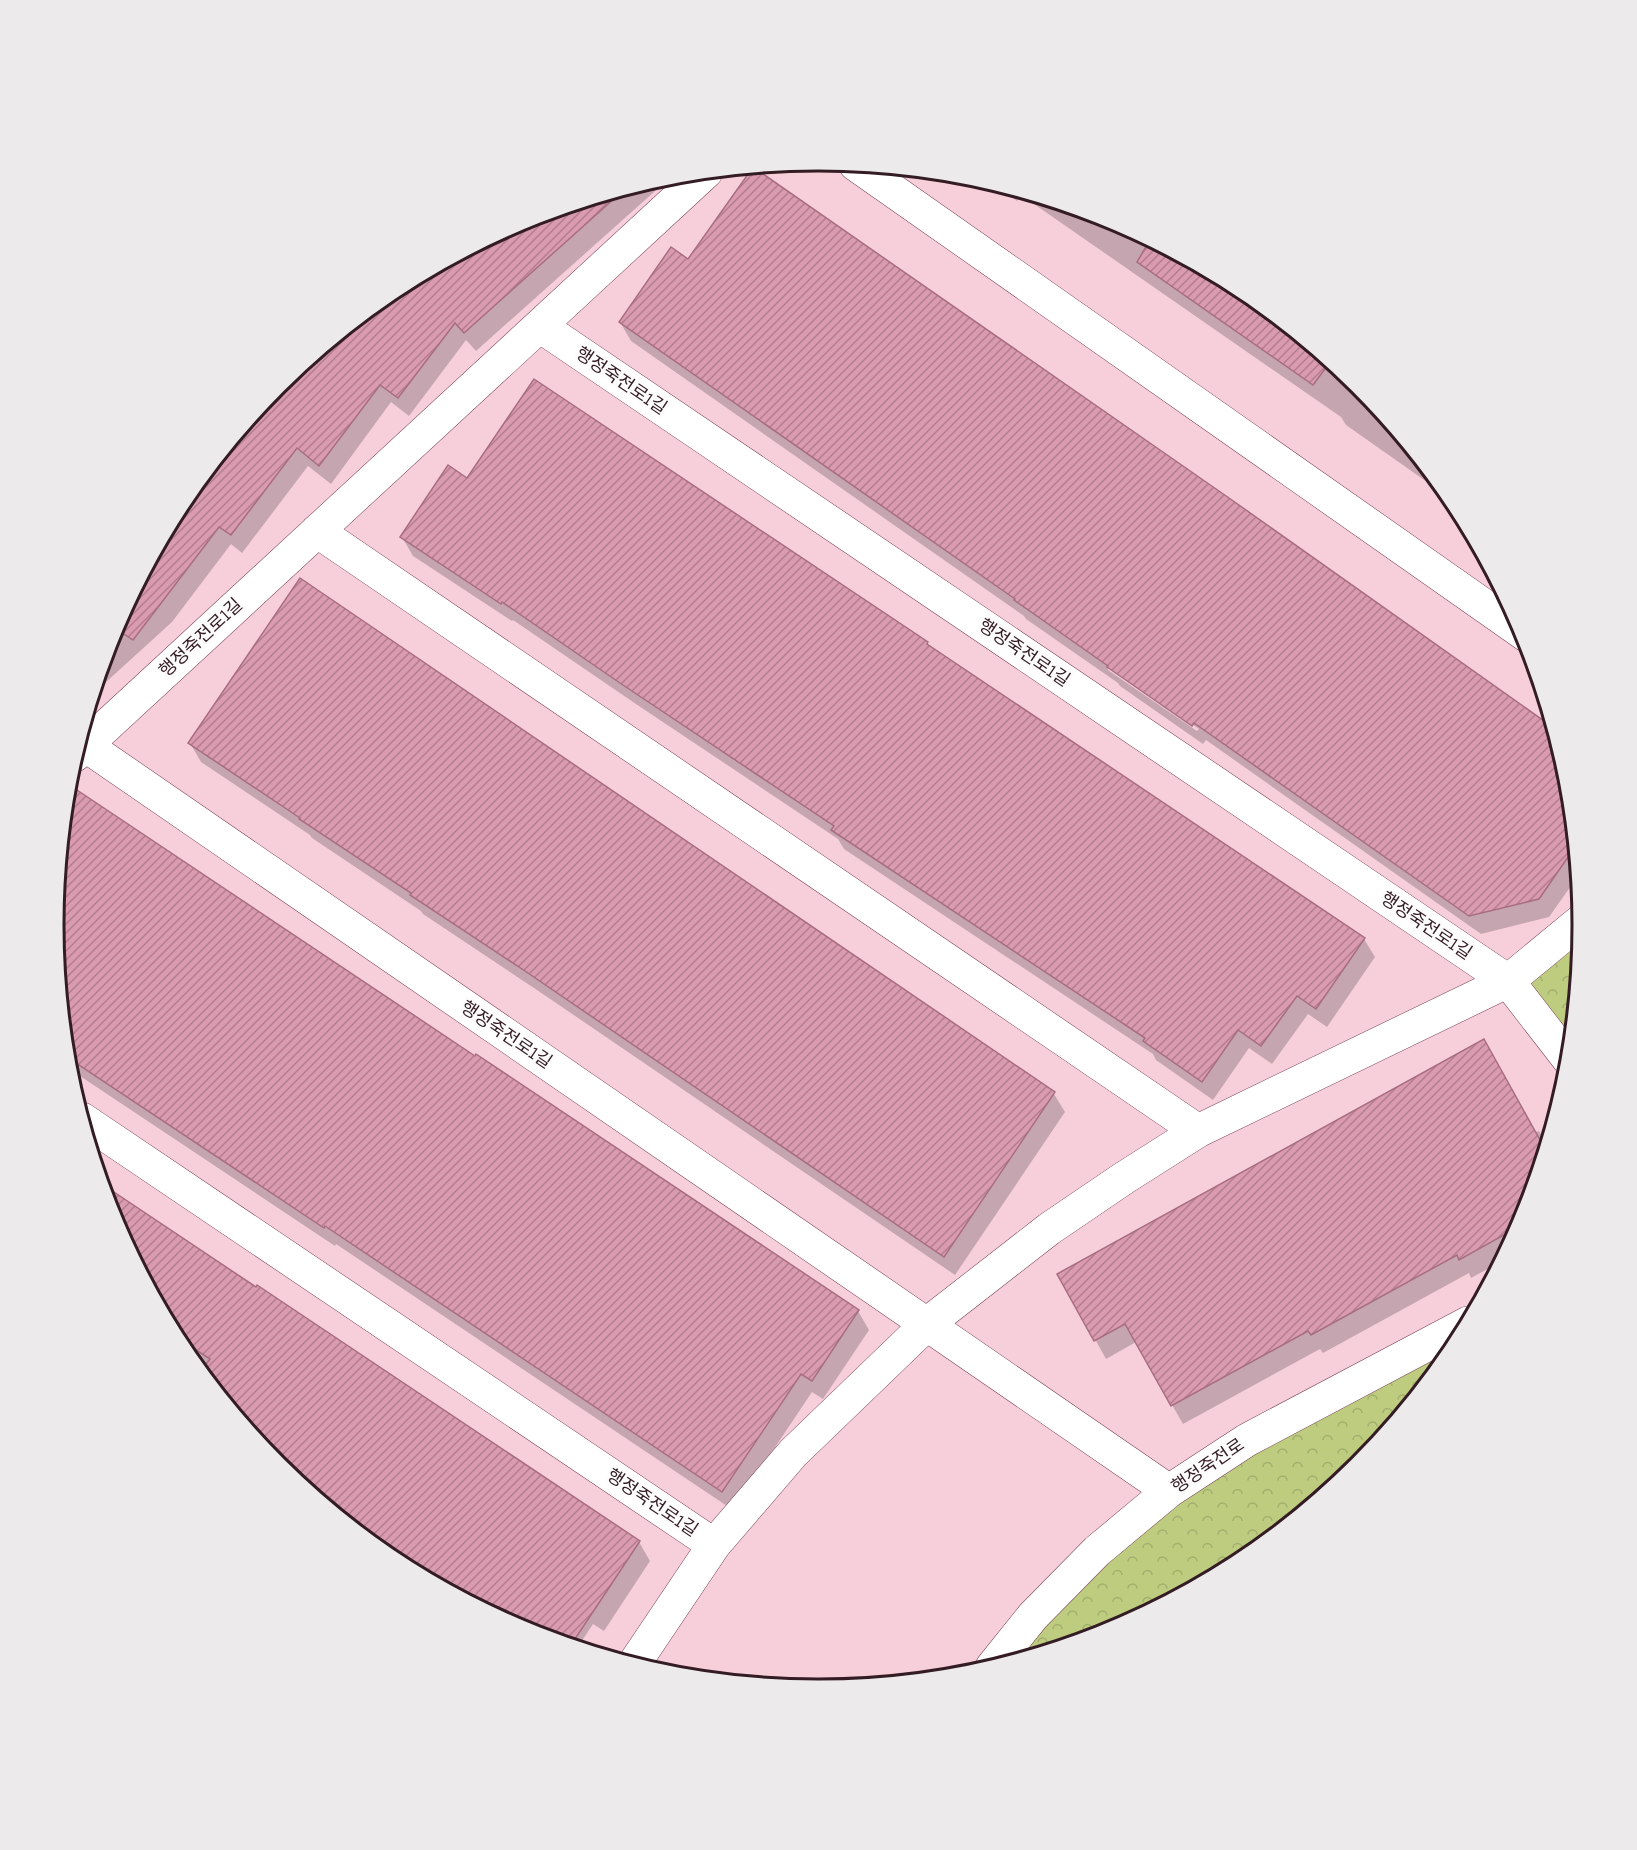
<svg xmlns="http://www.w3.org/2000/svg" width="1637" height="1850" font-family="'Sofia Sans Condensed','Noto Sans KR',sans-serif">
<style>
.park{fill:url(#park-crowns)}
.shadow{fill:#0003;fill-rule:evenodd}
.building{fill:url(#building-hatch);stroke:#a86d81;stroke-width:1.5}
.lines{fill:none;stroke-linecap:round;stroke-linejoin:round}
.minor-casing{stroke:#7b4458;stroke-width:34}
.minor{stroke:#fff;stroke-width:33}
.labels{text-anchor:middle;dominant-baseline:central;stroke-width:6;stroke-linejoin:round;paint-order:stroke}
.street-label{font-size:18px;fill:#341c24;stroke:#fcfcfc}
.rim{fill:none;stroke:#341c24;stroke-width:3}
</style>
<defs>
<pattern id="park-crowns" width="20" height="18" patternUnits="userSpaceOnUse" patternTransform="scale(1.5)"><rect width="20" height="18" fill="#bdcc7e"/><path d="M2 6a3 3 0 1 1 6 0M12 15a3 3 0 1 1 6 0" fill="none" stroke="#a3af6d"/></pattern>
<pattern id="building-hatch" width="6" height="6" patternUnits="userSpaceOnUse" patternTransform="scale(1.5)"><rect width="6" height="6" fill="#da9bb0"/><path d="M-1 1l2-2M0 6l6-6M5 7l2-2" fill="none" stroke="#b27e8f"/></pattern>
</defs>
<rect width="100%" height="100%" fill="#f7cfdb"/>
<path class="park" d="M 1583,925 L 1570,1061 L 1508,981 Z
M 1468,1323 L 1454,1350 L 1359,1466 L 1243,1561 L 1111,1631 L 992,1667 L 1097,1551 Z"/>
<path class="shadow" d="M 670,175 L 673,175 L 476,351 L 466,340 L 409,416 L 391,402 L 331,484 L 308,466 L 242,553 L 231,544 L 172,622 L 94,693 L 112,632 L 183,500 L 394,289 L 526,219 Z
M 989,182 L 1111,219 L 1244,290 L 1359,385 L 1454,501 L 1346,425 L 1341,417 L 1021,195 L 1017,201 Z
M 688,262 L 1555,731 L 1568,776 L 1578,876 L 1549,917 L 1481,934 L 1206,740 L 1203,744 L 1120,686 L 1118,683 L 1026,619 L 1024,616 L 631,341 L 620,322 ZM 1108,667 L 1199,729 L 1197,731 L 1108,670 Z
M 468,480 L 927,643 L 929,647 L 1364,939 L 1375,957 L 1327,1027 L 1308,1014 L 1272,1064 L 1249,1048 L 1213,1100 L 1156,1060 L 1153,1054 L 844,849 L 838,839 L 633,702 L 513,620 L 512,621 L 413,556 L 402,537 Z
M 300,580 L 1054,1094 L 1065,1112 L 955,1275 L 537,990 L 423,914 L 421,911 L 312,838 L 310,835 L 201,762 L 190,743 Z
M 78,793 L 858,1311 L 869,1330 L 823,1399 L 812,1392 L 733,1510 L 336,1244 L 335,1246 L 68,1068 L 54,925 L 65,812 Z
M 1539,1131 L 1547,1145 L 1525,1218 L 1502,1261 L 1471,1278 L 1469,1273 L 1323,1353 L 1320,1349 L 1183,1424 L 1136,1342 L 1106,1359 L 1059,1274 Z
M 103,1187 L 256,1289 L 258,1287 L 639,1542 L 650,1561 L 604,1631 L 593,1624 L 578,1647 L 526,1631 L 393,1560 L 278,1465 L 183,1349 L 112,1217 Z"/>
<path class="building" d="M 753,167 L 1229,498 L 1554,728 L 1568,776 L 1575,847 L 1539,899 L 1469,916 L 1194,723 L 1192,726 L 1107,667 L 1108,666 L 1014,600 L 1015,599 L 619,322 L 671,247 L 688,259 Z
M 626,188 L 464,333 L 455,323 L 398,398 L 380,385 L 319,466 L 297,448 L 231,535 L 219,527 L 133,640 L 115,628 L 183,500 L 278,384 L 394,289 L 526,219 Z
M 1150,240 L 1244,290 L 1331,361 L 1313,385 L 1137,262 Z
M 534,379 L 928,642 L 927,644 L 1365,938 L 1316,1009 L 1297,996 L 1261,1046 L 1238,1030 L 1202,1082 L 1143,1041 L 1145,1038 L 831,830 L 834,826 L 620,683 L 502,602 L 501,604 L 400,537 L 448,465 L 467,478 Z
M 300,578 L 1055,1092 L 944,1257 L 525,971 L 410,895 L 411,893 L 299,819 L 300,818 L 188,743 Z
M 68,784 L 475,1056 L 476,1054 L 859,1310 L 812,1381 L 801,1374 L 722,1492 L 325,1226 L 324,1228 L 67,1057 L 54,925 Z
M 1484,1039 L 1545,1149 L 1525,1218 L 1520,1226 L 1459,1260 L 1457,1255 L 1311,1335 L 1308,1331 L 1171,1406 L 1125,1324 L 1094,1341 L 1057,1274 Z
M 102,1184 L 256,1287 L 257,1285 L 640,1541 L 571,1645 L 526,1631 L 393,1560 L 278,1465 L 201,1371 L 210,1359 L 175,1336 L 112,1217 Z"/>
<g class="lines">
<g class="minor-casing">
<path id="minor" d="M 855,164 L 1526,635
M 540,326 L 1508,981 L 1570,1061
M 317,531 L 1198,1131
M 85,745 L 1169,1491
M 75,755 L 706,172
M 82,1119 L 714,1545
M 634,1664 L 714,1545 L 793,1453 L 927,1324 L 1049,1229 L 1124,1178 L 1198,1131 L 1508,981 L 1582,920
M 992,1667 L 1033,1616 L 1097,1551 L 1169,1491 L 1247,1440 L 1468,1323"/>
</g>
<use href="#minor" class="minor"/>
</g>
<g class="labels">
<g class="street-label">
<text transform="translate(621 381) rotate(34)">행정죽전로1길</text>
<text transform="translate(201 638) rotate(-43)">행정죽전로1길</text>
<text transform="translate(1024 653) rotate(34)">행정죽전로1길</text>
<text transform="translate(1426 926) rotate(34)">행정죽전로1길</text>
<text transform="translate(506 1035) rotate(34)">행정죽전로1길</text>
<text transform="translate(1208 1466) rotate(-34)">행정죽전로</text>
<text transform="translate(652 1503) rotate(34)">행정죽전로1길</text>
</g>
</g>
<path d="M0 0H1637V1850H0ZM64 925a754 754 0 1 1 1508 0a754 754 0 1 1-1508 0Z" fill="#eceaeb" fill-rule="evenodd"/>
<path class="rim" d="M64 925a754 754 0 1 1 1508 0a754 754 0 1 1-1508 0Z"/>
</svg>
